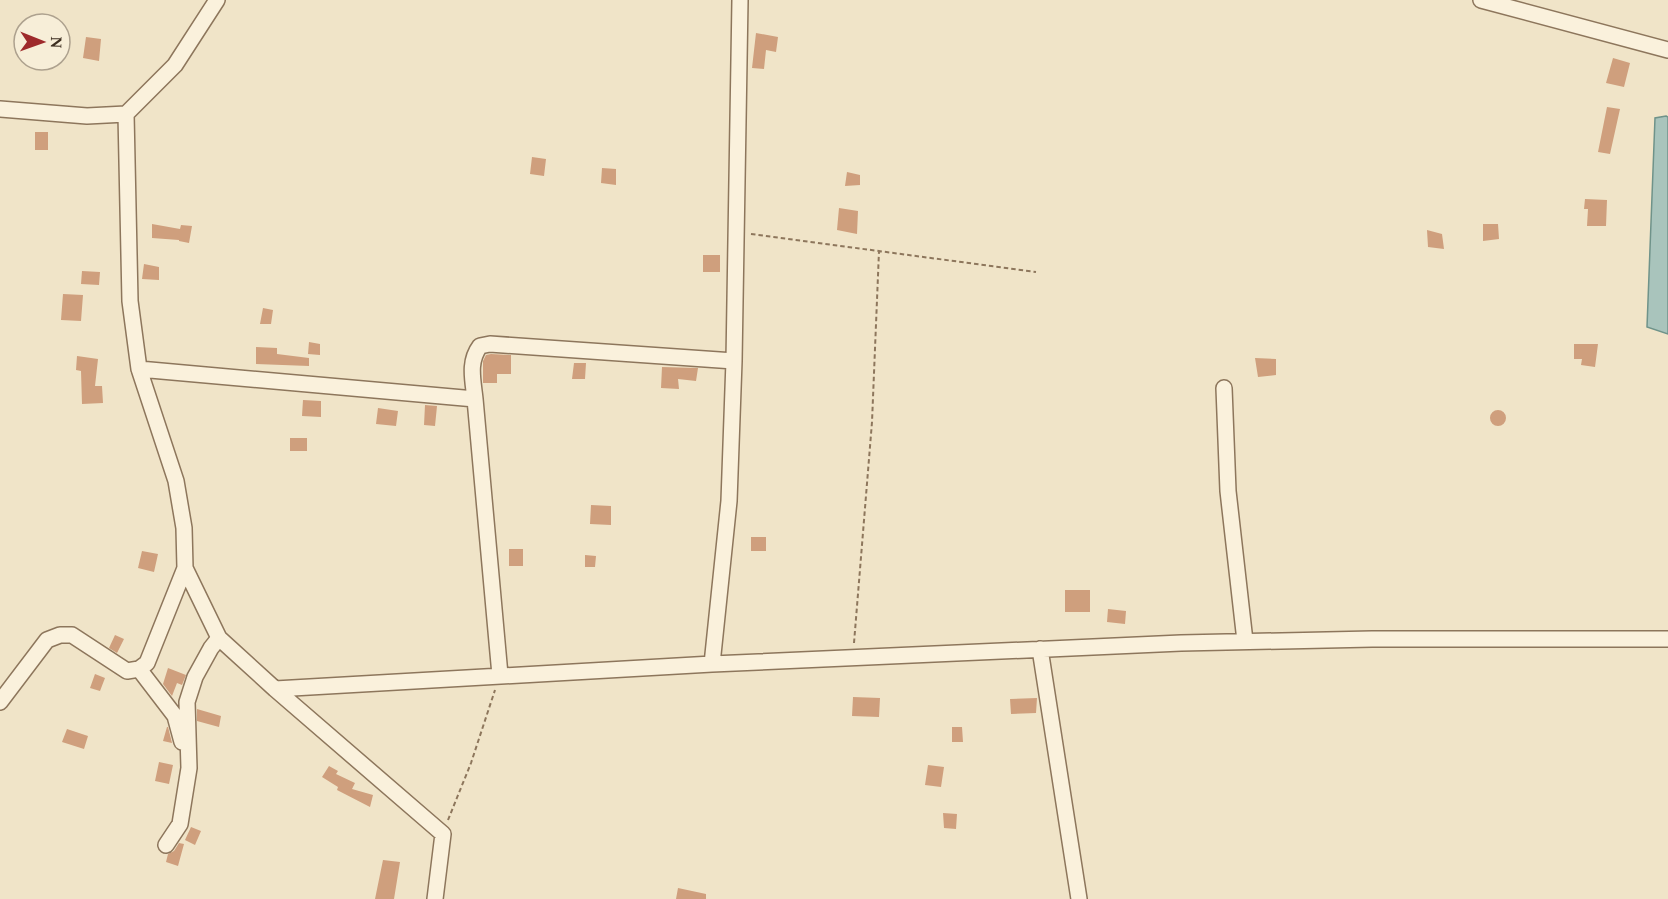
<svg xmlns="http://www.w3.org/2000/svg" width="1668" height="899" font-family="'Times New Roman',serif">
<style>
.water{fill:#a9c4bc;stroke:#6f938a;stroke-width:1.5}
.building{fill:#cf9f7d}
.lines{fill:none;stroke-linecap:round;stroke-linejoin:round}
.minor-casing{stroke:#8d765c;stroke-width:18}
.path{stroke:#8d765c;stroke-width:2;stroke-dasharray:4.5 3;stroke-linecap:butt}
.minor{stroke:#faf1dc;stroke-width:15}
</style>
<rect width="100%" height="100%" fill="#f0e4c8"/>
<path class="water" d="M 1666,116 L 1668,117 L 1668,334 L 1647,327 L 1655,118 Z"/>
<path class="building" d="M 756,33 L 778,37 L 776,52 L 766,50 L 764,69 L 752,68 Z
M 86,37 L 101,39 L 99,61 L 83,58 Z
M 1613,58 L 1630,63 L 1624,87 L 1606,83 Z
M 1607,107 L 1620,109 L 1610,154 L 1598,152 Z
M 35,132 L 48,132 L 48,150 L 35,150 Z
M 532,157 L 546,159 L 544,176 L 530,174 Z
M 602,168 L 616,169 L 616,185 L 601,183 Z
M 847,172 L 860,175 L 860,185 L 845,186 Z
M 1585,199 L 1607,200 L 1606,226 L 1587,226 L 1588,209 L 1584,209 Z
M 839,208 L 858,211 L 857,234 L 837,230 Z
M 152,224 L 180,229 L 181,225 L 192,226 L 189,243 L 179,241 L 179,240 L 152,238 Z
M 1483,224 L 1498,224 L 1499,239 L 1483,241 Z
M 1427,230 L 1442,234 L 1444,249 L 1428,247 Z
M 703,255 L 720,255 L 720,272 L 703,272 Z
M 144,264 L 159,267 L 159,280 L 142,279 Z
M 82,271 L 100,272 L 99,285 L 81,284 Z
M 63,294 L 83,295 L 81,321 L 61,320 Z
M 263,308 L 273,310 L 271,324 L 260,324 Z
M 309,342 L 320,344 L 320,355 L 308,354 Z
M 1574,344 L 1598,344 L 1595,367 L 1581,365 L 1582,359 L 1574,359 Z
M 256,347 L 277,348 L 277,354 L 309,358 L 309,366 L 256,364 Z
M 491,354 L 511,355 L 511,374 L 497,374 L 497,383 L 483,383 L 483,361 L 486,355 Z
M 77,356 L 98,359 L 95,386 L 102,386 L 103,403 L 82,404 L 81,371 L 76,370 Z
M 1255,358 L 1276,359 L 1276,375 L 1258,377 Z
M 574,363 L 586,363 L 585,379 L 572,379 Z
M 662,367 L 698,368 L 696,381 L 678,379 L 679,389 L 661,388 Z
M 303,400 L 321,401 L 321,417 L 302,416 Z
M 425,405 L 437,406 L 435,426 L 424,425 Z
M 378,408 L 398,411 L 396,426 L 376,424 Z
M1490 418a8 8 0 1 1 16 0a8 8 0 1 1-16 0Z
M 290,438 L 307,438 L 307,451 L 290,451 Z
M 591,505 L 611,506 L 611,525 L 590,524 Z
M 751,537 L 766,537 L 766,551 L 751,551 Z
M 509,549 L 523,549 L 523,566 L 509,566 Z
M 142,551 L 158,554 L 154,572 L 138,568 Z
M 585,555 L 596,556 L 595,567 L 585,567 Z
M 1065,590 L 1090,590 L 1090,612 L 1065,612 Z
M 1108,609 L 1126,611 L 1125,624 L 1107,622 Z
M 115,635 L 124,639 L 117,653 L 109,648 Z
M 168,668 L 186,675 L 182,685 L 177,683 L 172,696 L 163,684 Z
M 95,674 L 105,678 L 100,691 L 90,688 Z
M 853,697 L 880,698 L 879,717 L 852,716 Z
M 1037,698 L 1036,713 L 1011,714 L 1010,699 Z
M 197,709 L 221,716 L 219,727 L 197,721 Z
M 167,727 L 168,727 L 172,743 L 163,741 Z
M 952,727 L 962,727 L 963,742 L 952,742 Z
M 67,729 L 88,736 L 84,749 L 62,742 Z
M 159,762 L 173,765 L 169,784 L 155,781 Z
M 928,765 L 944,767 L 941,787 L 925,785 Z
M 329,766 L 338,771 L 336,774 L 355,783 L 352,789 L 373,795 L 370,807 L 337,790 L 338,787 L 322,777 Z
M 943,813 L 957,814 L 956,829 L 944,828 Z
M 191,827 L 201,831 L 195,845 L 185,840 Z
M 179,843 L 184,844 L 178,866 L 166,862 L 168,854 L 174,851 Z
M 383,860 L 400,862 L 394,899 L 375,899 Z
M 678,888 L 706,894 L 706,899 L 676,899 Z"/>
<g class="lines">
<g class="minor-casing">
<path id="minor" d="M 1481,0 L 1668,50
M 0,109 L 87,116 L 126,114 L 175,65 L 217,0
M 126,114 L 130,301 L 139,369 L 176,481 L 184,528 L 185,568 L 219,638 L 275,689 L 443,834 L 435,899
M 139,369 L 475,399 L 500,675
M 1224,388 L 1228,491 L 1245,641
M 475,399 C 473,380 468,362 480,346 L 490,344 L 734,361 L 740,0
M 1040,649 L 1079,899
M 712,664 L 729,501 L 734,361
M 139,669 L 175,716 L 182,742
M 275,689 L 712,664 L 1181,643 L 1372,639 L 1668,639
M 0,702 L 47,640 L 60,635 L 72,635 L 127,671 L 139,669 L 147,663 L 185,568
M 166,845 L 180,824 L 189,768 L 187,702 L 195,677 L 211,648 L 219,638"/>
</g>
<path class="path" d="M 751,234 L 1036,272
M 854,643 L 872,422 L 879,251
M 448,820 L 471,763 L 495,690"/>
<use href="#minor" class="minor"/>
</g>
<g transform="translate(42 42) rotate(91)"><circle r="28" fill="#f7eed8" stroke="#ada18e" stroke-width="1.5"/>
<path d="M0-4.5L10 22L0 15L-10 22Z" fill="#9e2a2b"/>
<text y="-9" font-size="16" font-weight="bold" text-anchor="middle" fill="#3d2e20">N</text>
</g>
</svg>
